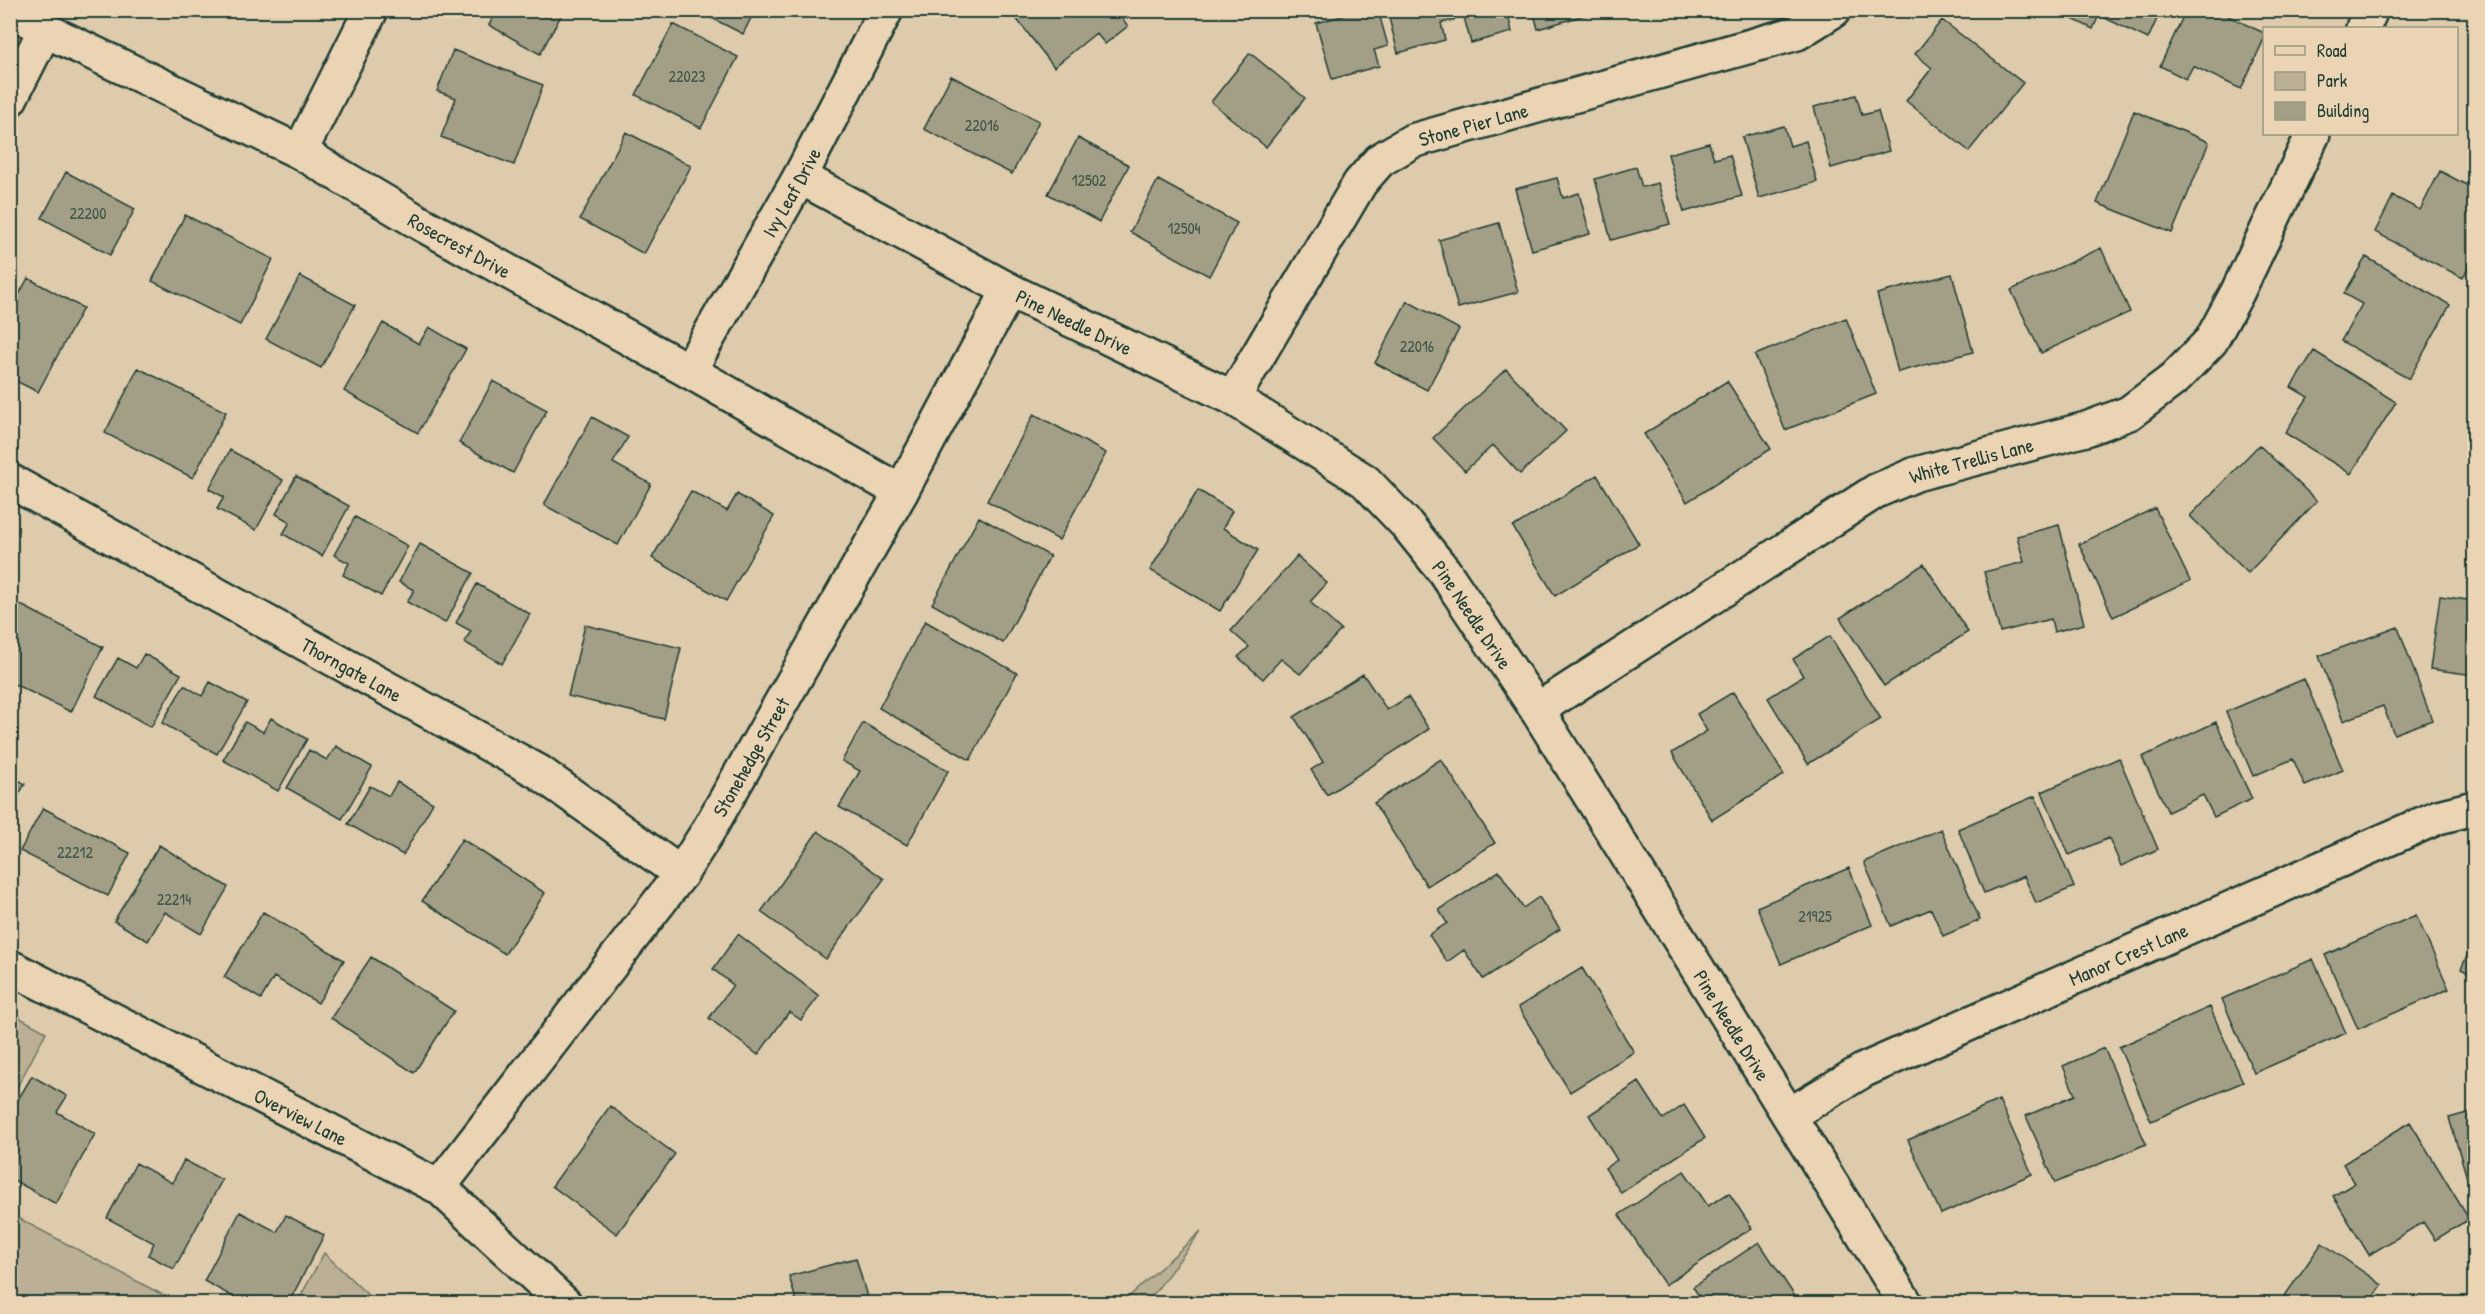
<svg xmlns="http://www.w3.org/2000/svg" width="2485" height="1314" font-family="'Patrick Hand',sans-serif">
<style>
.green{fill:#bbb095;stroke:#6d7664;stroke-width:1.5}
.building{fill:#a39f87;stroke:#1f3d34;stroke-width:1.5}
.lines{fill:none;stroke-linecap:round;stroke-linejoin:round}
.street-casing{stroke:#1f3d34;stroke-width:38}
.street{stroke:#ead4b3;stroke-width:33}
.labels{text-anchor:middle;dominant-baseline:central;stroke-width:4.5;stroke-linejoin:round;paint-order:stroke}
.number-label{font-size:16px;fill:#405649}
.street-label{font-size:20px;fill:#1f3d34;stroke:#ead4b3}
</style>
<rect width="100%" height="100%" fill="#decbac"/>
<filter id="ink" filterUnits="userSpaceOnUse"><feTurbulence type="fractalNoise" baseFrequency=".0167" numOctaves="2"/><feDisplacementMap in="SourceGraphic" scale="12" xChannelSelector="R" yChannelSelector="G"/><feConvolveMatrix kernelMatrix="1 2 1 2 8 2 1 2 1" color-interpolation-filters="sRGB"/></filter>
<g filter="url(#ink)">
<path class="green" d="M 11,1013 L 46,1032 L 11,1099 Z
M 10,1213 L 18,1218 L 178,1303 L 11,1303 Z
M 1201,1231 L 1147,1303 L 1122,1303 Z
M 324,1253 L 376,1303 L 297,1303 Z"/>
<path class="building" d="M 497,10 L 564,10 L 540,54 L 489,25 Z
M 696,10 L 755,10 L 743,34 Z
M 1026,10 L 1116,10 L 1128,26 L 1105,44 L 1096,33 L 1054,67 L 1016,18 Z
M 1364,10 L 1378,10 L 1388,46 L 1374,50 L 1379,66 L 1332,79 L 1316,23 Z
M 1387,10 L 1452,10 L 1454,20 L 1441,23 L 1445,40 L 1398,53 Z
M 1462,10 L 1527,10 L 1508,15 L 1512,32 L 1471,43 Z
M 1533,10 L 1584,10 L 1585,15 L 1538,29 Z
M 2069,10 L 2161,10 L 2148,39 L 2099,15 L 2093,29 L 2066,16 Z
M 2186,10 L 2231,10 L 2228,16 L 2264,33 L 2264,39 L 2241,89 L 2193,66 L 2186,79 L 2160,66 Z
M 1942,20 L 2023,83 L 1969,151 L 1906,101 L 1932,68 L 1915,54 Z
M 673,24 L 738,57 L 701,128 L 636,95 Z
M 453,50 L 543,85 L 514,165 L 441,137 L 456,98 L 437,91 Z
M 1250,53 L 1305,98 L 1266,147 L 1211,102 Z
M 951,76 L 1039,121 L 1012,174 L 924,129 Z
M 1856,95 L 1862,115 L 1878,111 L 1889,151 L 1831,168 L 1814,107 Z
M 2134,111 L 2209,142 L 2172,233 L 2097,203 Z
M 1784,126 L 1790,146 L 1806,141 L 1817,182 L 1759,198 L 1742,137 Z
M 626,132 L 691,166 L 644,254 L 580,219 Z
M 1078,138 L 1129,165 L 1099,222 L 1048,194 Z
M 1709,143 L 1714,159 L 1730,155 L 1742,196 L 1684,212 L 1668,154 Z
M 1636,167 L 1642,187 L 1658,183 L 1670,224 L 1611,240 L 1595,179 Z
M 2440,171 L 2474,189 L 2474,255 L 2463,278 L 2375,232 L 2393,196 L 2420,210 Z
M 66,172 L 135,209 L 110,255 L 42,218 Z
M 1557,178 L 1563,198 L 1579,193 L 1590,234 L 1532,250 L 1515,189 Z
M 1158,180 L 1237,223 L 1209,276 L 1130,232 Z
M 185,215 L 273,259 L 240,325 L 152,281 Z
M 1499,223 L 1518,292 L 1458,308 L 1439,240 Z
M 2101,248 L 2130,312 L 2041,353 L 2011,290 Z
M 2366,257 L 2450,305 L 2409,379 L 2341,341 L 2362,304 L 2344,294 Z
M 1952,274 L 1973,352 L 1898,372 L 1877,294 Z
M 300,276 L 355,305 L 321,368 L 266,339 Z
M 28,278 L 83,308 L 38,392 L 10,378 L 10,311 Z
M 1407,301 L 1459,329 L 1427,390 L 1375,363 Z
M 1846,318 L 1876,394 L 1785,430 L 1755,355 Z
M 383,323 L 419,344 L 429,327 L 466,349 L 418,433 L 344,391 Z
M 2314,351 L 2396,402 L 2351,474 L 2285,433 L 2308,397 L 2291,387 Z
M 138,368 L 226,412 L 193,478 L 105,433 Z
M 1506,369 L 1566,431 L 1520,474 L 1493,445 L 1465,471 L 1433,438 Z
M 493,381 L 547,410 L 513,473 L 459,443 Z
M 1727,381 L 1771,449 L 1687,502 L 1644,434 Z
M 1034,414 L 1106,453 L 1059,540 L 987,501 Z
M 592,417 L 628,437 L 613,463 L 651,484 L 618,545 L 544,505 Z
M 2259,445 L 2317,501 L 2248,573 L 2190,516 Z
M 230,450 L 283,480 L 256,530 L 217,509 L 224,497 L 209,489 Z
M 1597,475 L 1639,544 L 1555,596 L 1513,527 Z
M 296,476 L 349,506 L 322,556 L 283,534 L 290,522 L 276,514 Z
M 1198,490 L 1232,511 L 1223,528 L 1258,550 L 1220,611 L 1150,570 Z
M 691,491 L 727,511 L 737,494 L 774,516 L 726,601 L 652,558 Z
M 2155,508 L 2190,581 L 2113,617 L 2079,544 Z
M 355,517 L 408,546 L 381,596 L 343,575 L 349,563 L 334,555 Z
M 979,517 L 1050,556 L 1003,643 L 932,604 Z
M 2059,525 L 2084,624 L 2054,632 L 2051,619 L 2000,632 L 1984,572 L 2024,562 L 2017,536 Z
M 420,544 L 473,573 L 445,623 L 407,602 L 414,590 L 399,582 Z
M 1297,556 L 1327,583 L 1310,602 L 1341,630 L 1300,674 L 1281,659 L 1263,679 L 1238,657 L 1249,647 L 1231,631 Z
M 1924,564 L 1968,632 L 1884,686 L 1840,618 Z
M 477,584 L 530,614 L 502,664 L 464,642 L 471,631 L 456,623 Z
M 2440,596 L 2474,601 L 2474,675 L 2430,669 Z
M 15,602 L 103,647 L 71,712 L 10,682 L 10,612 Z
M 925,621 L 1017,673 L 970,760 L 879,708 Z
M 585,625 L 681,648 L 664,719 L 568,696 Z
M 2398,627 L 2432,720 L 2394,734 L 2383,706 L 2343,721 L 2319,656 Z
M 1830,636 L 1881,719 L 1808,764 L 1768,698 L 1803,676 L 1793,659 Z
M 144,654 L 181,674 L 151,727 L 96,696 L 118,658 L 136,668 Z
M 1363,674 L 1387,710 L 1408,697 L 1429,729 L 1327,795 L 1311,770 L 1323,762 L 1294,717 Z
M 2304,679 L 2343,770 L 2305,786 L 2293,759 L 2253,776 L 2226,712 Z
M 210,682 L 247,702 L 217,754 L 162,723 L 184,685 L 202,696 Z
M 1733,692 L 1784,775 L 1712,820 L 1672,753 L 1707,731 L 1697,714 Z
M 271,718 L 307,739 L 278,791 L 223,760 L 245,722 L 263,732 Z
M 2216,722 L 2252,799 L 2214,817 L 2203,795 L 2168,812 L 2142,757 Z
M 863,723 L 948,771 L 907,845 L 839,807 L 860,771 L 842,761 Z
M 336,746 L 372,767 L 342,819 L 287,788 L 309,750 L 327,760 Z
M 2119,758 L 2158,849 L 2121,866 L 2109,838 L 2069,855 L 2042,792 Z
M 1441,759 L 1495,843 L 1427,886 L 1374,803 Z
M 10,775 L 25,784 L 10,809 Z
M 397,782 L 433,803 L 403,855 L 348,824 L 370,786 L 389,796 Z
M 2035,796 L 2074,887 L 2036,903 L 2024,876 L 1984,893 L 1958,829 Z
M 43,808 L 130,853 L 108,896 L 20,851 Z
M 1941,829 L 1980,920 L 1943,936 L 1931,909 L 1891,926 L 1864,862 Z
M 818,831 L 884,879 L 826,959 L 761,912 Z
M 462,839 L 545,893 L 505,954 L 422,901 Z
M 159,845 L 228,887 L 201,934 L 165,912 L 148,941 L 114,921 Z
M 1849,868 L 1872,925 L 1781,964 L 1757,907 Z
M 1499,871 L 1523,908 L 1539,897 L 1560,929 L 1483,979 L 1464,950 L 1447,962 L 1429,935 L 1447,923 L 1439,910 Z
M 263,912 L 344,960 L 318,1003 L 274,977 L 261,999 L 224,977 Z
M 2416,915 L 2449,989 L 2358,1029 L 2325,955 Z
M 738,934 L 819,996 L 801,1020 L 789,1012 L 758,1055 L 709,1018 L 733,985 L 713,969 Z
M 2474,941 L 2474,976 L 2461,969 Z
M 371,957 L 454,1011 L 414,1073 L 331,1018 Z
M 2313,959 L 2346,1033 L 2254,1073 L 2222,999 Z
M 1582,968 L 1634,1052 L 1570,1092 L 1518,1007 Z
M 2210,1007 L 2243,1082 L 2151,1121 L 2119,1047 Z
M 2104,1048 L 2146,1144 L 2055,1183 L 2026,1116 L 2075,1095 L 2063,1066 Z
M 32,1076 L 67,1096 L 57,1112 L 95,1134 L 56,1204 L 10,1178 L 10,1113 Z
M 1639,1082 L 1663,1119 L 1684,1105 L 1705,1138 L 1621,1193 L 1605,1168 L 1617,1160 L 1589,1115 Z
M 1999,1100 L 2032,1174 L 1941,1214 L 1908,1140 Z
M 610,1106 L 675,1154 L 617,1234 L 552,1186 Z
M 2474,1111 L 2474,1201 L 2449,1118 Z
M 2410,1122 L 2469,1219 L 2435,1240 L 2423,1222 L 2369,1255 L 2333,1196 L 2355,1183 L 2343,1164 Z
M 184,1160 L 222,1180 L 174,1269 L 148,1255 L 154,1243 L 107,1218 L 136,1163 L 172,1183 Z
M 1684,1171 L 1708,1206 L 1729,1193 L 1752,1228 L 1665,1285 L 1619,1215 Z
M 240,1212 L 277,1232 L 286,1215 L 324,1235 L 288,1304 L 246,1304 L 204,1281 Z
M 1759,1242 L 1800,1304 L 1704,1304 L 1693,1287 Z
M 2322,1243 L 2382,1285 L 2369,1304 L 2279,1304 Z
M 856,1258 L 869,1304 L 797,1304 L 789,1276 Z"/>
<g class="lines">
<g class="street-casing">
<g id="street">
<path id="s1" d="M 12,10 L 45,30 L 300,152 L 420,223 L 689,371 L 901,492"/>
<path d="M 2363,28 L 2371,10"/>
<path d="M 10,99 L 45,30"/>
<path d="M 300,152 L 371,10"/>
<path id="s2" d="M 800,177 L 1009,290 L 1233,398 L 1365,481 L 1407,525 L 1444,571 L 1537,710 L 1906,1304"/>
<path id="s3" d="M 689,371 L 800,177 L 886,10"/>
<path id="s4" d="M 1233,398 L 1360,183 L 1380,160 L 1412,141 L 1797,33 L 1834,10"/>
<path id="s5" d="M 10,481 L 539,772 L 681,874"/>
<path id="s6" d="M 1537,710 L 1876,491 L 1916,474 L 2086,429 L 2129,413 L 2173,380 L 2211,341 L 2237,293 L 2313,134"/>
<path id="s7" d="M 10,967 L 439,1187 L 565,1304"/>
<path id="s8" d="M 1789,1115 L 1864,1070 L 2438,817 L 2474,808"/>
<path id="s9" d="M 439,1187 L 681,874 L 708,831 L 901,492 L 1009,290"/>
</g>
</g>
<use href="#street" class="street"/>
</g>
</g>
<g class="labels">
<g class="number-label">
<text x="687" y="76">22023</text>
<text x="982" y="125">22016</text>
<text x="1089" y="180">12502</text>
<text x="88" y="213">22200</text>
<text x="1184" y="228">12504</text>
<text x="1417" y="346">22016</text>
<text x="75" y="852">22212</text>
<text x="174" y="899">22214</text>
<text x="1815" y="916">21925</text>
</g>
<g class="street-label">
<text stroke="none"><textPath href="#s4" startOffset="381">Stone Pier Lane</textPath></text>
<text stroke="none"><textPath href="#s3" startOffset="206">Ivy Leaf Drive</textPath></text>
<text stroke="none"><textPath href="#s1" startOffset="506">Rosecrest Drive</textPath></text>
<text stroke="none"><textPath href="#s2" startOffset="310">Pine Needle Drive</textPath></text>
<text stroke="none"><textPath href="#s6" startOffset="504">White Trellis Lane</textPath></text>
<text stroke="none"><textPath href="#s2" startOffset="814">Pine Needle Drive</textPath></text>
<text stroke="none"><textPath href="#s5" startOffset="390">Thorngate Lane</textPath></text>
<text stroke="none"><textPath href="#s9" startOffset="532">Stonehedge Street</textPath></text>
<text stroke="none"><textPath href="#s8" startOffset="376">Manor Crest Lane</textPath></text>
<text stroke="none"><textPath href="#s2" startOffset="1300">Pine Needle Drive</textPath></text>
<text stroke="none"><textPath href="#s7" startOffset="327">Overview Lane</textPath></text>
</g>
</g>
<rect width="2485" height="1314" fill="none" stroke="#ead4b3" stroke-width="36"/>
<rect x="18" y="18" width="2449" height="1278" fill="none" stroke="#1f3d34" stroke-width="2" filter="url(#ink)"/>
<rect x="2263" y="27" width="195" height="108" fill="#ead4b3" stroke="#999880" stroke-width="1.5"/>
<rect x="2275" y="46" width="30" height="9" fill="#ead4b3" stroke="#999880" stroke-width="1.5"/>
<text x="2317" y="57" font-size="18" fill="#1f3d34">Road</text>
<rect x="2275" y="72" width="30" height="18" fill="#bbb095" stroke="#999880" stroke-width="1.5"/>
<text x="2317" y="87" font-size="18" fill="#1f3d34">Park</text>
<rect x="2275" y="102" width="30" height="18" fill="#a39f87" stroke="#999880" stroke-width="1.5"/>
<text x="2317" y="117" font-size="18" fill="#1f3d34">Building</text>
</svg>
